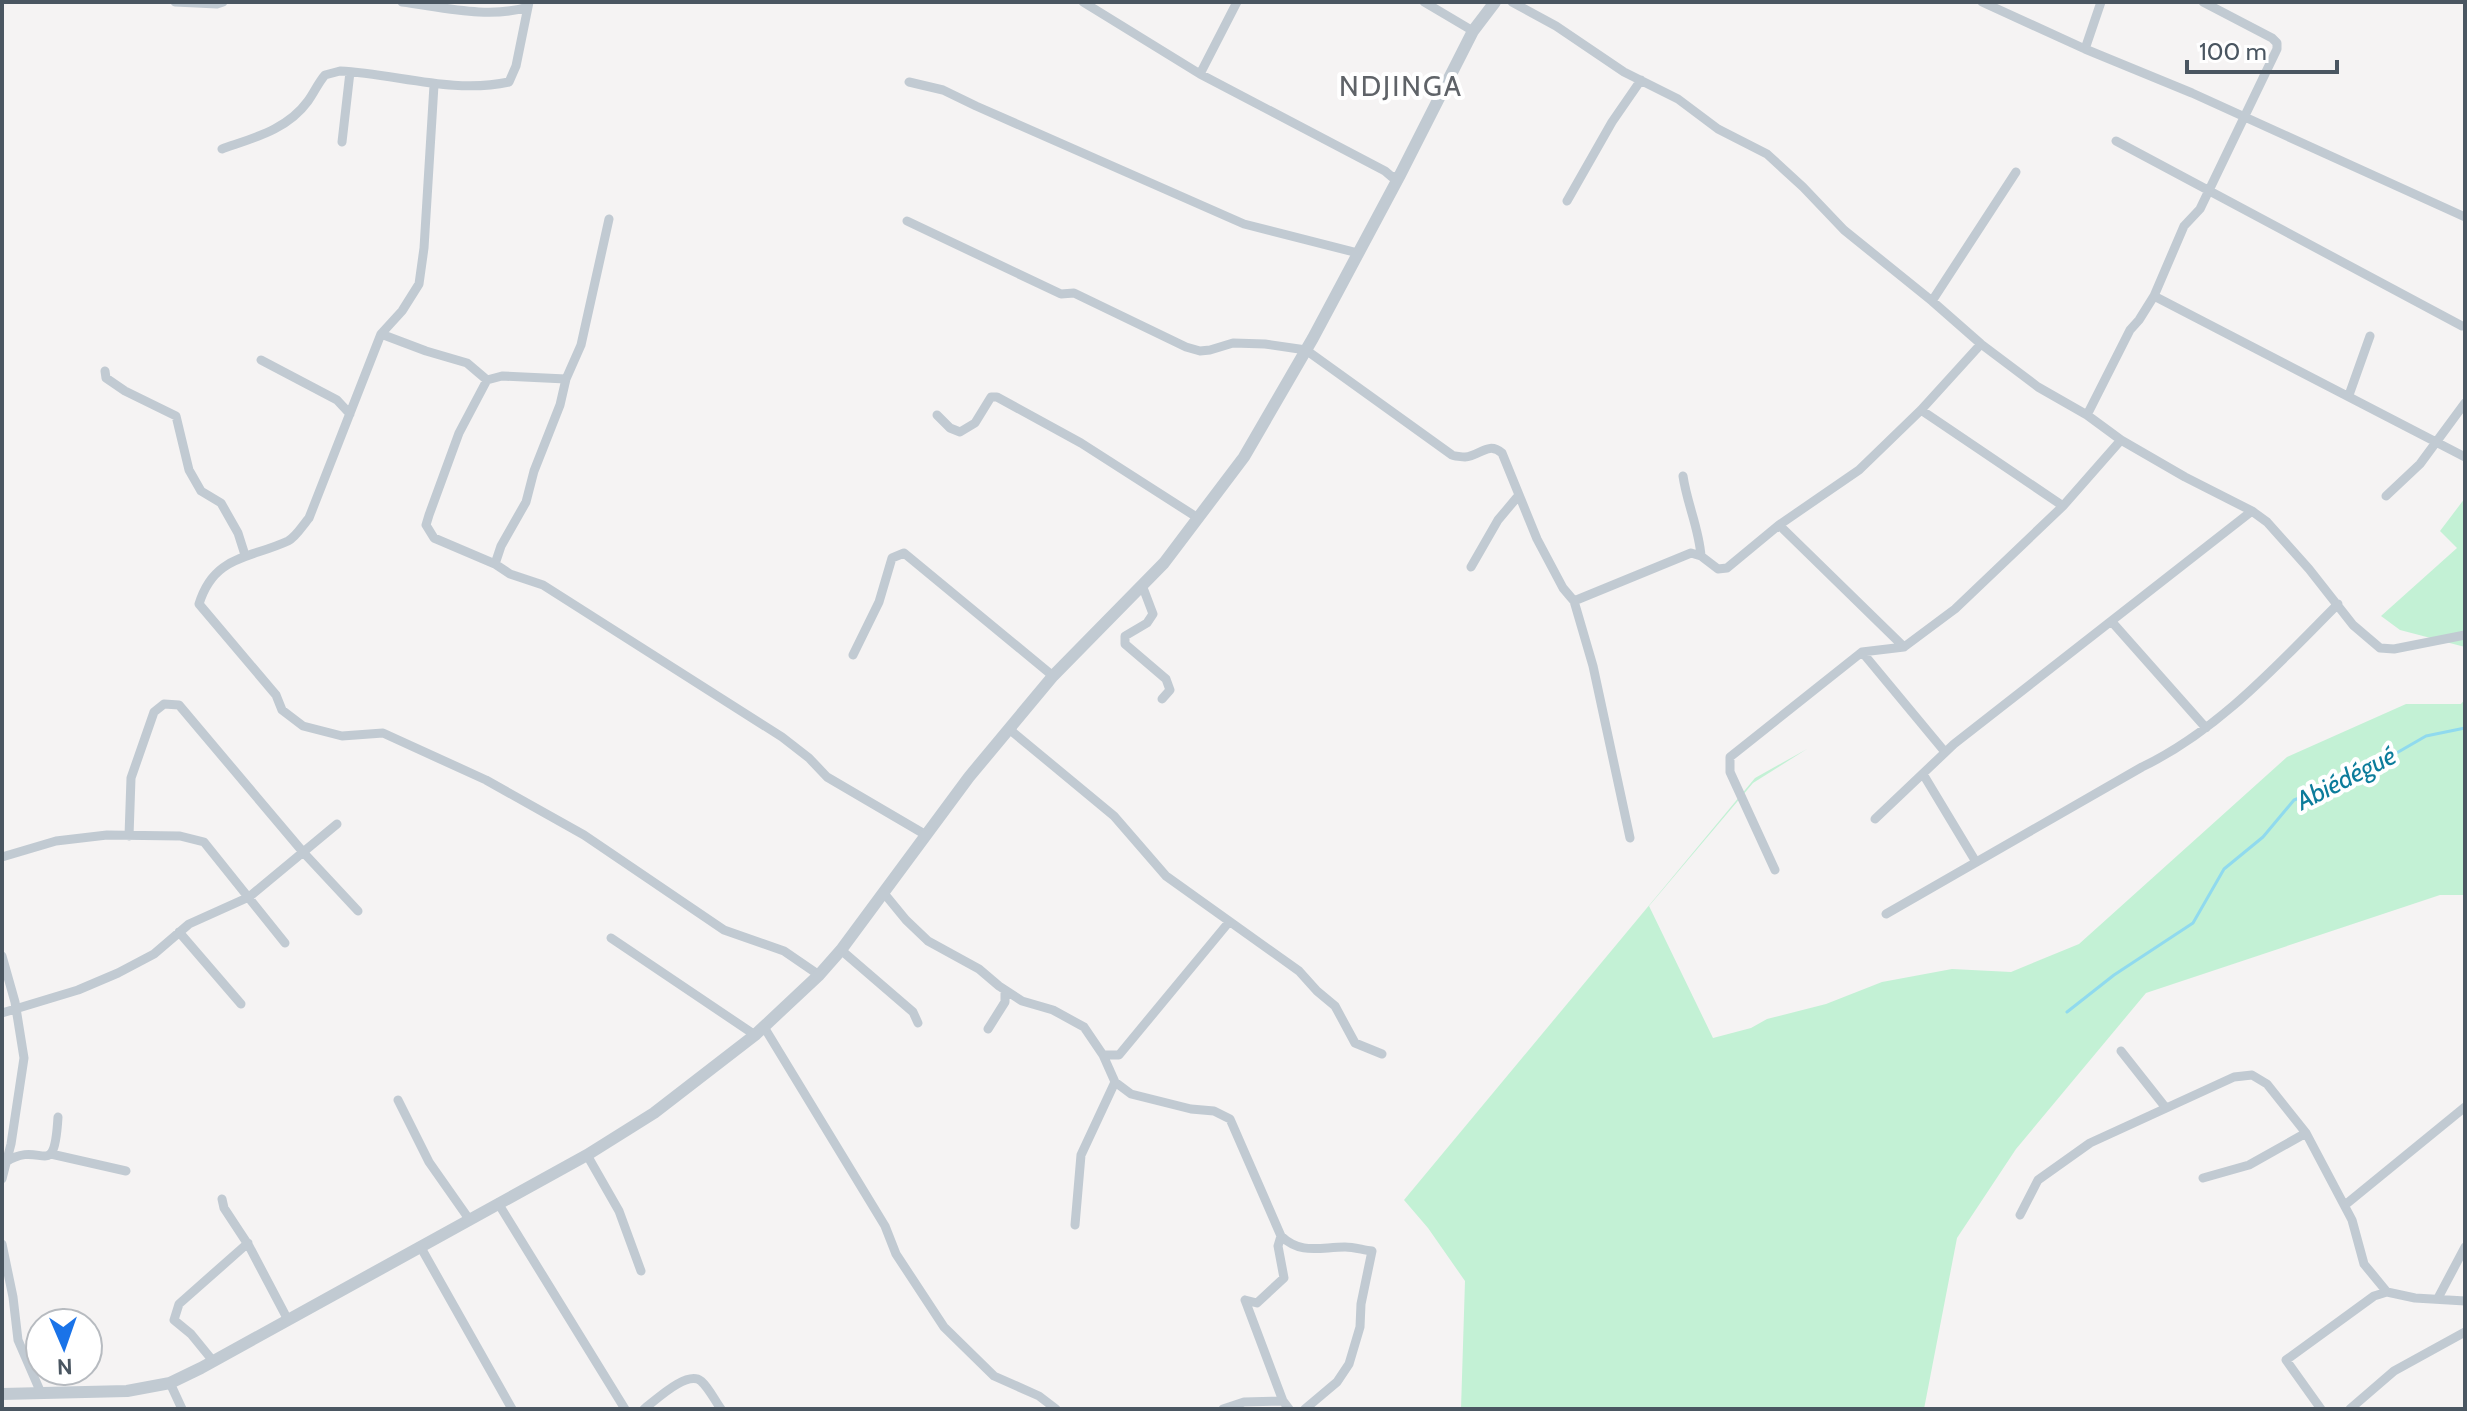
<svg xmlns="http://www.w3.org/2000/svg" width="2467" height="1411" font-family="Cabin,sans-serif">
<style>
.green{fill:#c3f1d5}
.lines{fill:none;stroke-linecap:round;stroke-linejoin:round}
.stream{stroke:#90daee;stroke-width:3}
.minor{stroke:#c1cad2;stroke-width:9}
.tertiary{stroke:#c1cad2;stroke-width:12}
.labels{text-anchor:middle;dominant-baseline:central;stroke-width:8;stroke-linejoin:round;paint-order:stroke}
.water-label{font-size:26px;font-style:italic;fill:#0c7c9b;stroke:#fff}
.quarter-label{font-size:28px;letter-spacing:2px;fill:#5f6368;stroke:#fff}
</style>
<rect width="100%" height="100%" fill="#f5f3f3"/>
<path class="green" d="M 2465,498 L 2465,647 L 2400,630 L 2381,616 L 2457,548 L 2440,531 Z
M 2465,699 L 2465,895 L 2440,895 L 2146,993 L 2016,1149 L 1957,1238 L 1924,1409 L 1461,1409 L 1465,1281 L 1428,1228 L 1404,1200 L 1755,778 L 1807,749 L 1753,783 L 1649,906 L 1713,1038 L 1751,1028 L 1767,1019 L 1826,1004 L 1882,982 L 1952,969 L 2011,972 L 2079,944 L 2287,757 L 2406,704 L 2461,704 Z"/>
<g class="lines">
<path class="stream" d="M 2067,1012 L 2114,975 L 2193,923 L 2224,869 L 2263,837 L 2294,800 L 2355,777 L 2426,736 L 2465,728"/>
<path class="minor" d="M 175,2 L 217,4 L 223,2
M 402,2 C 442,7 489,19 528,7
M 1083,2 L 1200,74 L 1385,171 L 1392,177 L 1399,176
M 1424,2 L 1473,31
M 1512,2 L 1556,26 L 1624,72 L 1678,99 L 1718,129 L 1767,154 L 1803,187 L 1844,230 L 1932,301 L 1981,344 L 2038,387 L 2087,415 L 2121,440 L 2185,477 L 2252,511 L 2267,522 L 2309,569 L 2353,625 L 2380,648 L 2394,649 L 2465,635
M 1982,2 L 2085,49 L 2192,93 L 2465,217
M 2085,49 L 2101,2
M 1200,74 L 1237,2
M 909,82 L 943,90 L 976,106 L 1244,224 L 1358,253
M 434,85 L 424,248 L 419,284 L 402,311 L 381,334 L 309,518 C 303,525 296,537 288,541 C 249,559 214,555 199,604 L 276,695 L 282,710 L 303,726 L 342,736 L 383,733 L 486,780 L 584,835 L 724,930 L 784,951 L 819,975
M 2116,141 L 2462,326
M 342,142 L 350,72
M 222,149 C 253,138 287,130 308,101 C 314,93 318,83 325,75 L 340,71 C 397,74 452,94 509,82 L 516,66 L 529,2
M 1567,201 L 1612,122 L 1641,80
M 907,221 L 1061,294 L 1074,293 L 1186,347 L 1200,351 L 1210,350 L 1233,343 L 1265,344 L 1306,350 L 1452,455 C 1454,456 1463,457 1465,457 C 1480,456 1488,441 1502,453 L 1537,539 L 1563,588 L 1574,601 L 1593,666 L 1630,838
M 2154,296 L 2184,226 L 2200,209 L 2277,49 L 2277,43 L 2272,38 L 2203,2
M 1932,301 L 2016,172
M 381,334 L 426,351 L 467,363 L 487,380 L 502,376 L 566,379
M 261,360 L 337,400 L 350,414
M 105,371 L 106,378 L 125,391 L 176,416 L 189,470 L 201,491 L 221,503 L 238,533 L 245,555
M 487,380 L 459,433 L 429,515 L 426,525 L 434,538 L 495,564 L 510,574 L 543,585 L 782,737 L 809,758 L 827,777 L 926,835
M 2349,395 L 2370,336
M 1921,410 L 2063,506
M 937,415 L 950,428 L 960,432 L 975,423 L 991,397 L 997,397 L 1081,443 L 1198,518
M 2087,415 L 2130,330 L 2139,320 L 2154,296 L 2465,457
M 1683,476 C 1687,504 1699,528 1701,556
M 2386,496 L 2420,464 L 2465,403
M 1779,525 L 1904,647
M 495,564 L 501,546 L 526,502 L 534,471 L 560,405 L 566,379 L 581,345 L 609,219
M 1471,567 L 1498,520 L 1519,495
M 1142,585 L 1153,614 L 1147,623 L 1125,636 L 1125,644 L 1166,679 L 1170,690 L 1162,699
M 1574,601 L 1691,553 L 1701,556 L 1718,569 L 1727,568 L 1779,525 L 1859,470 L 1921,410 L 1981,344
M 2112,622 L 2206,728
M 1862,652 L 1945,752
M 853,655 L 879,602 L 892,558 L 904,553 L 1053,676
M 1009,729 L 1114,816 L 1166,876 L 1299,971 L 1317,991 L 1335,1006 L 1355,1043 L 1382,1054
M 1923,774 L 1976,862
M 1875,819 L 1954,744 L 2252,511
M 129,836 L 131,778 L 154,712 L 164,704 L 179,705 L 303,852 L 358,911
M 2,857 L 56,841 L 107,835 L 180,836 L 204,842 L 285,943
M 1775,870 L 1730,772 L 1730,757 L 1862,652 L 1904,647 L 1955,609 L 2063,506 L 2121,440
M 883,892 L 906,920 L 928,941 L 979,969 L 999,986 L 1022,1001 L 1053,1010 L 1084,1027 L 1103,1055 L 1115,1082 L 1131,1094 L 1191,1109 L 1214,1111 L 1230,1119 L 1281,1236 L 1278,1246 L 1284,1278 L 1257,1303 L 1245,1300
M 1886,914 L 2142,767 C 2219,730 2278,664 2338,604
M 179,932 L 241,1004
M 611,938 L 755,1035
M 841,950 L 913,1012 L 918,1023
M 2,956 L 15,1002 L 24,1058 L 11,1144 L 2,1179
M 2,1013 L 78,990 L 118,973 L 154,954 L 189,924 L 249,897 L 337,824
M 764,1027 L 885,1226 L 896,1254 L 944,1327 L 994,1376 L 1039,1396 L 1056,1409
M 988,1029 L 1005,1002 L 1005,990
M 2121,1051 L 2166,1108
M 1103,1055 L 1119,1055 L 1229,922
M 398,1100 L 429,1162 L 469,1219
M 51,1154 L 126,1171
M 587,1155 L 619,1211 L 641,1271
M 6,1162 C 42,1138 54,1185 58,1117
M 2203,1178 L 2249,1165 L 2306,1133
M 222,1199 L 224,1208 L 249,1246 L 288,1320
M 498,1203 L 625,1409
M 2345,1205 L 2465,1107
M 2020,1215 L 2038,1180 L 2090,1143 L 2234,1077 L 2252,1075 L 2267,1084 L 2306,1133 L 2352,1220 L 2364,1264 L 2387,1292
M 1075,1225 L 1081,1155 L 1115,1082
M 1281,1236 C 1301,1255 1320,1247 1345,1247 C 1354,1247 1363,1250 1372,1251 L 1361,1304 L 1360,1327 L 1349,1364 L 1337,1382 L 1305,1409
M 2,1244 L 13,1297 L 18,1340 L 41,1393
M 420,1246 L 512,1409
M 2438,1298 L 2465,1247
M 1245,1300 L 1283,1401 L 1289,1409
M 213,1361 L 191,1334 L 174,1320 L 179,1304 L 248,1243
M 170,1383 L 182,1409
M 644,1409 C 656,1400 687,1370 701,1381 C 709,1388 715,1401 721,1409
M 1223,1409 L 1244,1402 L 1283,1401
M 2321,1409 L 2286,1360 L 2374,1296 L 2387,1292 L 2415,1298 L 2465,1301
M 2350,1409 L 2394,1371 L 2465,1332"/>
<path class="tertiary" d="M 2,1394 L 127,1391 L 170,1383 L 201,1368 L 587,1155 L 654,1113 L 755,1035 L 819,975 L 841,950 L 969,777 L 1053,676 L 1164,563 L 1244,457 L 1313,338 L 1400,175 L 1473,31 L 1495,2"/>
</g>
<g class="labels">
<g class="water-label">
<text transform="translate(2346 778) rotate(-27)">Abiédégué</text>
</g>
<g class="quarter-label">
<text x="1401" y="86">NDJINGA</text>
</g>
</g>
<rect width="2467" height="1411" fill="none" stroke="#4a5661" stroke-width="8"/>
<g transform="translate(64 1347) rotate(178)"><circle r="38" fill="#ffffff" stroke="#b7bbc0" stroke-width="2"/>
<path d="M0-6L14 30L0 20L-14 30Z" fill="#1a73e8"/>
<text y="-12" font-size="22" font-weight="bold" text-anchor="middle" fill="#4a5661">N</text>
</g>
<path d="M2187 60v12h150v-12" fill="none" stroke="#4a5661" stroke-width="4"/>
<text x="2199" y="60" font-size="24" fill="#4a5661" stroke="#ffffff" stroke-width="6" paint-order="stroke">100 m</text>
</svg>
